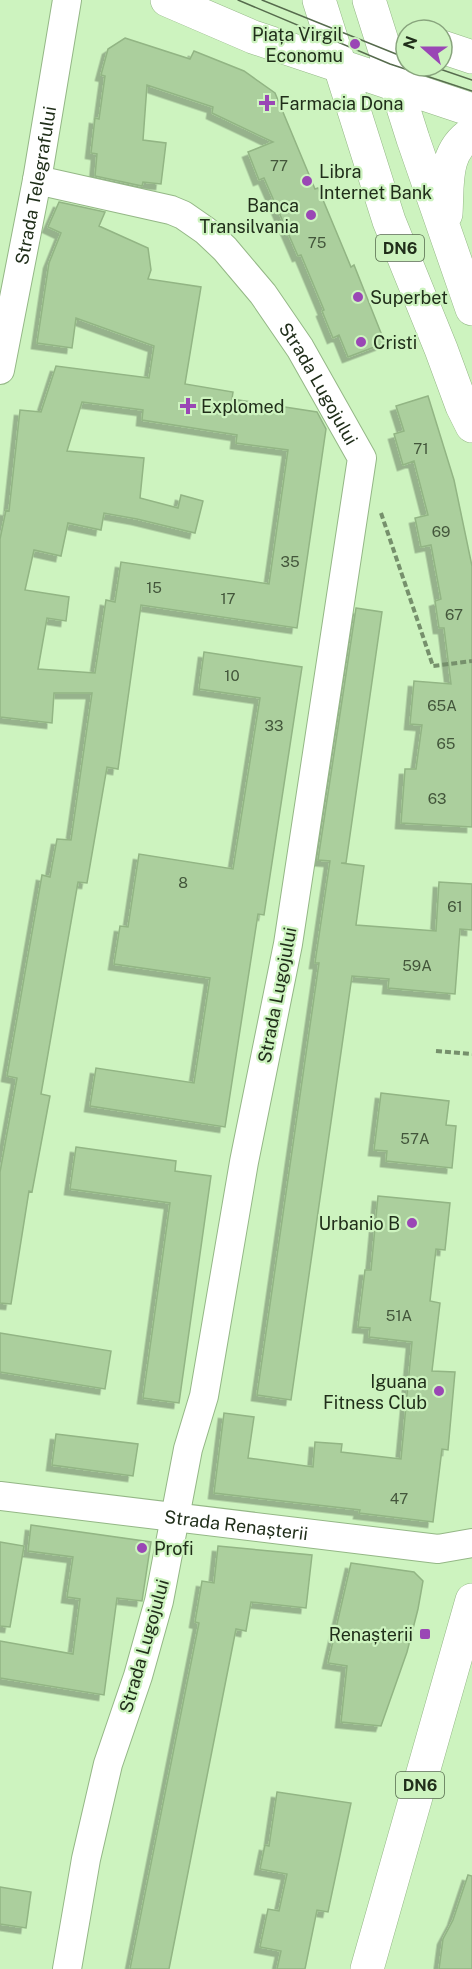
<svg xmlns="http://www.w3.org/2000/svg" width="472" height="1969" font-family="'Public Sans',sans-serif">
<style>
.building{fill:#abcf9d;stroke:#92b584;stroke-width:1.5;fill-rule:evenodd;filter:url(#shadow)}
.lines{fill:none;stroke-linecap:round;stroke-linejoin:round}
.minor-casing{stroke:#94b786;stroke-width:30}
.major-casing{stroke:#94b786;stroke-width:34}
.path{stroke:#76906c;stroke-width:4;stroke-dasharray:6 3;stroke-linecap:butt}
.minor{stroke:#fff;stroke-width:28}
.major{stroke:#fff;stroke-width:33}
.tram{stroke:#566b4d;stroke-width:1.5}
.poi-dot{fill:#9a47b5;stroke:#cdf3bf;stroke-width:2}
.labels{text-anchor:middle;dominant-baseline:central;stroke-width:4.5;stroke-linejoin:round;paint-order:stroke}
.number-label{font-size:15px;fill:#43563b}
.shield{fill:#cdf3bf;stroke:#54694c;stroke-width:1.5}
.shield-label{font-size:16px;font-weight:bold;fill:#202e1a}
.poi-label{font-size:18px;fill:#202e1a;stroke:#cdf3bf;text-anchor:start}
.street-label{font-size:18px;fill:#202e1a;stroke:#cdf3bf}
</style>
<defs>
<filter id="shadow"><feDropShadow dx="-5.5" dy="5.5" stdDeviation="0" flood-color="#0004"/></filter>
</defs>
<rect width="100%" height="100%" fill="#cdf3bf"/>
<path class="building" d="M 125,38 L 190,59 L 194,51 L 244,71 L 275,93 L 315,189 L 318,188 L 351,267 L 354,265 L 385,343 L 348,357 L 339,335 L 333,338 L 322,311 L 324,310 L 301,255 L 298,256 L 264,178 L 259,180 L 248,152 L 273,142 L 212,113 L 213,107 L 147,85 L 143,140 L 166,143 L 161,184 L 143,182 L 142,186 L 95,176 L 97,154 L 91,153 L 95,118 L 99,119 L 105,76 L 101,75 L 108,49 Z
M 59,202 L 105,212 L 99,226 L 148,248 L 151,270 L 148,279 L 201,287 L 185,384 L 233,392 L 232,399 L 317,412 L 326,429 L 297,628 L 141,605 L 118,769 L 107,767 L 87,883 L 78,882 L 41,1094 L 50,1096 L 32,1192 L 29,1191 L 11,1304 L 0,1303 L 0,1172 L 17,1078 L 7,1076 L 42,875 L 50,877 L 57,839 L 71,840 L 92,693 L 54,693 L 52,723 L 0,717 L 0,539 L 6,510 L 9,511 L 20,410 L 41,412 L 56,366 L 149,378 L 154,346 L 76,318 L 72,348 L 37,343 L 49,263 L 61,233 L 48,227 ZM 82,402 L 143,410 L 142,420 L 237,435 L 236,443 L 288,450 L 269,584 L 121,562 L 115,602 L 106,600 L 95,673 L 38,669 L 47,618 L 66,621 L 69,597 L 25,590 L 34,550 L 61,556 L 68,523 L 101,530 L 104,513 L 137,519 L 195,533 L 203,501 L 181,495 L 178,508 L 140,498 L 144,458 L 67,451 Z
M 428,396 L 454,480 L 472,566 L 472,827 L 401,823 L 405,769 L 416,769 L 422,725 L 410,724 L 414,681 L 451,684 L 444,628 L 439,628 L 435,601 L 441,599 L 431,545 L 421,547 L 415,518 L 428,515 L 414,461 L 403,465 L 394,434 L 404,431 L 396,406 Z
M 356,608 L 382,612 L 346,863 L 341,863 L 364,866 L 356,925 L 436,931 L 439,882 L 472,884 L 472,930 L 460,929 L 455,994 L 388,988 L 389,979 L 352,976 L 291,1400 L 257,1395 L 319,963 L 315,963 L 330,861 L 318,860 Z
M 204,652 L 302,667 L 264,915 L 258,914 L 225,1127 L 90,1106 L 96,1068 L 194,1083 L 210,978 L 114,964 L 120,926 L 128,927 L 139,854 L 233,869 L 260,698 L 199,689 Z
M 381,1093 L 449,1101 L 446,1125 L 456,1126 L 452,1168 L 386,1161 L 387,1151 L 374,1150 Z
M 76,1147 L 176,1161 L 175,1171 L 211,1176 L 179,1403 L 143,1398 L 170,1203 L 70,1189 Z
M 378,1196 L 450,1203 L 445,1250 L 436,1249 L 430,1301 L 440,1303 L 432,1371 L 455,1372 L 448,1450 L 442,1449 L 433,1522 L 359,1513 L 360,1510 L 214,1493 L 224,1413 L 254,1417 L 248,1458 L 313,1467 L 315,1442 L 342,1444 L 341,1452 L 401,1459 L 412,1342 L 369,1337 L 370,1328 L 358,1327 L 365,1270 L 371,1270 Z
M 0,1333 L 111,1351 L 105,1389 L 0,1372 Z
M 56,1434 L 138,1444 L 133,1476 L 52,1465 Z
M 31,1525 L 151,1542 L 142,1601 L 117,1598 L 104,1695 L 0,1678 L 0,1641 L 73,1654 L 80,1599 L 67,1597 L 73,1557 L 28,1551 Z
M 0,1542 L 24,1546 L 10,1627 L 0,1626 Z
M 218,1546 L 312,1555 L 306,1608 L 251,1602 L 246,1631 L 236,1629 L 169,1969 L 130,1969 L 199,1623 L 195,1622 L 202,1581 L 214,1583 Z
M 351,1563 L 414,1572 L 423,1581 L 418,1609 L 407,1652 L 381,1726 L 341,1722 L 347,1666 L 328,1663 Z
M 277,1792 L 351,1803 L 328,1912 L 317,1910 L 305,1969 L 277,1969 L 281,1951 L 260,1947 L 268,1909 L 279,1911 L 287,1874 L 260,1869 L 265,1845 L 269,1846 Z
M 468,1875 L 472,1876 L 472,1969 L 439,1969 L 443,1939 L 453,1920 Z
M 0,1887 L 31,1892 L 26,1928 L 0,1924 Z"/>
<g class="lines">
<g class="minor-casing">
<g id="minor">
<path id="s1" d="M 37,180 L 171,210 L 183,215 L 206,231 L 225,249 L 263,294 L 300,348 L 362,458 L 288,944 L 244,1162 L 204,1396 L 188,1449 L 159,1601 L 138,1676 L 108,1764 L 86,1859 L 67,1969"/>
<path id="s2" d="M 0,370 L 37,180 L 67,0"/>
<path id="s3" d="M 0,1496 L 438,1549 L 472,1543"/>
</g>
</g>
<g class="major-casing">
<path id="major" d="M 167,0 L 253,37 L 472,110
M 319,0 L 389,221 L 441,349 L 462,406 L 472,426
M 369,0 L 413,139 L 472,309
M 442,47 L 472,57
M 446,214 C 448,183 443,152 472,133
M 367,1969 L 472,1600"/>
</g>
<path class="path" d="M 381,513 L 433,666 L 472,661
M 436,1051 L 472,1054"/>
<use href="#minor" class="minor"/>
<use href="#major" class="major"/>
<path class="tram" d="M 238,0 L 390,64 L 472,91
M 262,0 L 406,58
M 431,66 L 472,80"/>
</g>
<g class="poi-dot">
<circle cx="355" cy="44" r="6"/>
<path d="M264 94h6v6h6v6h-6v6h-6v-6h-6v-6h6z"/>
<circle cx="307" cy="181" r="6"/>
<circle cx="311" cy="215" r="6"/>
<circle cx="358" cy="297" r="6"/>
<circle cx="361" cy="342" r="6"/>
<path d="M185 397h6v6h6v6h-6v6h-6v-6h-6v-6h6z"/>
<circle cx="412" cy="1223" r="6"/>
<circle cx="439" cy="1391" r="6"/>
<circle cx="142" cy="1548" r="6"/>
<rect x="419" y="1628" width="12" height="12" rx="3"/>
</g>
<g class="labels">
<g class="number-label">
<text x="279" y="165">77</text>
<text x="317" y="242">75</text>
<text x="421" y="448">71</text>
<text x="441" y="531">69</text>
<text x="290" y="561">35</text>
<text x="154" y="587">15</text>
<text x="228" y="598">17</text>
<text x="454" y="614">67</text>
<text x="232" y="675">10</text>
<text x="442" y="705">65A</text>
<text x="274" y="725">33</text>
<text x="446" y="743">65</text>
<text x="437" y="798">63</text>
<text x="183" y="882">8</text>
<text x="455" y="906">61</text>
<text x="417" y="965">59A</text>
<text x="415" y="1138">57A</text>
<text x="399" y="1315">51A</text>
<text x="399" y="1498">47</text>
</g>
<g class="shield">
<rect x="376" y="235" width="48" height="26" rx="4.5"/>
<rect x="396" y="1772" width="48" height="26" rx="4.5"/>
</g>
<g class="shield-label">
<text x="400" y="248">DN6</text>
<text x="420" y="1785">DN6</text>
</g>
<g class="poi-label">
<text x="343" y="34" text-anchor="end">Piața Virgil<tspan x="343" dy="21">Economu</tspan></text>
<text x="279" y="103">Farmacia Dona</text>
<text x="319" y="171">Libra<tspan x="319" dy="21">Internet Bank</tspan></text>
<text x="299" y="205" text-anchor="end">Banca<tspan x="299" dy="21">Transilvania</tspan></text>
<text x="370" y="297">Superbet</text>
<text x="373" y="342">Cristi</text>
<text x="201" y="406">Explomed</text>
<text x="400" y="1223" text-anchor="end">Urbanio B</text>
<text x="427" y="1381" text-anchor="end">Iguana<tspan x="427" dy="21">Fitness Club</tspan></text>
<text x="154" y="1548">Profi</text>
<text x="413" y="1634" text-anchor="end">Renașterii</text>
</g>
<g class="street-label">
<text stroke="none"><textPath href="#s2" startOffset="188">Strada Telegrafului</textPath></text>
<text stroke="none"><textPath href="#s1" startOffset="369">Strada Lugojului</textPath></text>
<text transform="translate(277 995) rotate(-79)">Strada Lugojului</text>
<text stroke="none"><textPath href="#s3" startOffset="238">Strada Renașterii</textPath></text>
<text transform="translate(144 1646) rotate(-74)">Strada Lugojului</text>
</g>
</g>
<g transform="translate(424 48) rotate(291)"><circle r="28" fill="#cdf3bf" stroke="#88a47d" stroke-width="1.5"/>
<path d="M0-4.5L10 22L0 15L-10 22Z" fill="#9a47b5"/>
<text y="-9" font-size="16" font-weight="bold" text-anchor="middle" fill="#202e1a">N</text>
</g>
</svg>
